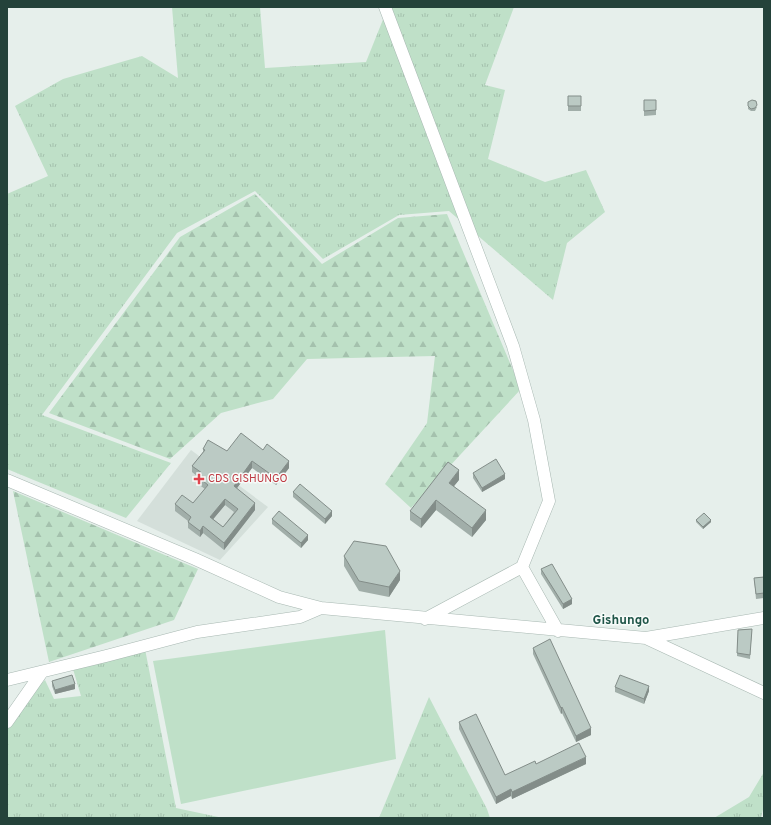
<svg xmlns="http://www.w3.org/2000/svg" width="771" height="825" font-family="Overpass,sans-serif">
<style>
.built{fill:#d4dfda}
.grass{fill:url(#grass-tufts)}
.forest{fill:url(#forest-firs)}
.garden{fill:#bfe0c8}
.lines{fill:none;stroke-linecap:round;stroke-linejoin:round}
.minor-casing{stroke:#a8b8b2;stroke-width:13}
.minor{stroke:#fff;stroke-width:12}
.wall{fill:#a1aea9;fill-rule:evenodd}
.shaded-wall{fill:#838d89}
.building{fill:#bbcac4;stroke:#838d89;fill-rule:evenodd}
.health-dot{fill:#e0444e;stroke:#f7fbf9;stroke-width:1.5}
.labels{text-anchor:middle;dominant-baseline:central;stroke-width:3;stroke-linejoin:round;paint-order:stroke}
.health-label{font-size:11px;fill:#be3a42;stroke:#f7fbf9;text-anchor:start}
.quarter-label{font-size:13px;font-weight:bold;fill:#1f5548;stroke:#f7fbf9}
</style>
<defs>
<pattern id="grass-tufts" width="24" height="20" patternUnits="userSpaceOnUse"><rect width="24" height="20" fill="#bfe0c8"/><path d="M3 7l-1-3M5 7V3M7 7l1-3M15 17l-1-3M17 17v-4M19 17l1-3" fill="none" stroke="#a4c1ad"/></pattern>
<pattern id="forest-firs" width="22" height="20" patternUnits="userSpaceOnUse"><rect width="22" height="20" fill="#bfe0c8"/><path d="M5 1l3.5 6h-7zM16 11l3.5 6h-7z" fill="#a4c1ad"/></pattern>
</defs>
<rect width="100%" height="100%" fill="#e6efeb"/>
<path class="built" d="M 191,450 L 268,507 L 220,560 L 137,521 Z"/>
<path class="grass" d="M 172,7 L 260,7 L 265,68 L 366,62 L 388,7 L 514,7 L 485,85 L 505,90 L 488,159 L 545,182 L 586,170 L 605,212 L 567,243 L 553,300 L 449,211 L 399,215 L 323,259 L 255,191 L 177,233 L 42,415 L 171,463 L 126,518 L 7,469 L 7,194 L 48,176 L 15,106 L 63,79 L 142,56 L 178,78 Z
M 145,649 L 176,808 L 223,818 L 7,818 L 7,719 L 13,710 L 45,680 L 54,699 L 81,696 L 73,669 Z
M 429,697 L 487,809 L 490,818 L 379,818 Z
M 764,772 L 764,805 L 761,818 L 714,818 L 749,797 Z"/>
<path class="forest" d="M 255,194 L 322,264 L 398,218 L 447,214 L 521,389 L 411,508 L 385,484 L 427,423 L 435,356 L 307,359 L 273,399 L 221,413 L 170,459 L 49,413 L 180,237 Z
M 13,491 L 198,569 L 174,620 L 49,662 Z"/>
<path class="garden" d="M 385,630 L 396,759 L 181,804 L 153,661 Z"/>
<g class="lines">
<g class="minor-casing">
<path id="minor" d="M 385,7 L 513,346 L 534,420 L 549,501 L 522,567 L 558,631
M 7,480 L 195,559 L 279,597 L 321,608 L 646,638 L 764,693
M 425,619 L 522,567
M 646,638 L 764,618
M 7,680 L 106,656 L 197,632 L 300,617 L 321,608
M 7,722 L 42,672"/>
</g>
<use href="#minor" class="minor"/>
</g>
<path class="wall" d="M 568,96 L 581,96 L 581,111 L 568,111 Z
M 644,100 L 656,110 L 656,115 L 644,116 Z
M 748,106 L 757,107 L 755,111 L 751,111 L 748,109 Z
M 203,449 L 227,451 L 263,450 L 289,468 L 276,485 L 252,468 L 237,488 L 255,510 L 224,550 L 203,533 L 200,537 L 188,528 L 188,521 L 175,511 L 175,504 L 193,503 L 205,489 L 198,484 L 198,477 L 192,472 L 192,466 L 203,452 ZM 225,505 L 234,512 L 223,527 L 213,519 Z
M 473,473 L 505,479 L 482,492 L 473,478 Z
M 459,480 L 454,486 L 486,520 L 472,537 L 436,510 L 421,528 L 410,520 L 410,511 Z
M 293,492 L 332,516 L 325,524 L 293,497 Z
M 272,519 L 308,540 L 301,548 L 272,524 Z
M 696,520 L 711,522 L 703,529 L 696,522 Z
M 344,556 L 400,580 L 389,597 L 359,591 L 344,566 Z
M 541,569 L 572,604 L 563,609 L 541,574 Z
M 764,577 L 764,598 L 756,599 L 754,578 Z
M 752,629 L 750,659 L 737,656 L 738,630 Z
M 533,648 L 591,735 L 576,742 L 562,713 L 561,714 L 533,654 Z
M 52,681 L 75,689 L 55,694 L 52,686 Z
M 615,687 L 649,691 L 644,704 L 615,692 Z
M 459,722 L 505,775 L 536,764 L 586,764 L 512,799 L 511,796 L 496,804 L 459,729 Z"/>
<path class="shaded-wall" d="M 252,461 L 252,468 L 234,492 L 234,486 Z
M 289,461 L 289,468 L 276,485 L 276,478 Z
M 459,470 L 459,480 L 449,492 L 449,483 Z
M 505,474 L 505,479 L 482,492 L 482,488 Z
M 225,499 L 225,505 L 210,523 L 210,517 Z
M 436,500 L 436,510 L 421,528 L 421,519 Z
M 255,503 L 255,510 L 224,550 L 224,543 Z
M 486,510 L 486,520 L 472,537 L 472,528 Z
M 332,511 L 332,516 L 325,524 L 325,519 Z
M 711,520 L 711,522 L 703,529 L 703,527 Z
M 203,526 L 203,533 L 200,537 L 200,531 Z
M 308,535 L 308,540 L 301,548 L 301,543 Z
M 400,571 L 400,580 L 389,597 L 389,587 Z
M 572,599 L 572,604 L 563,609 L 563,604 Z
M 75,684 L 75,689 L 55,694 L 55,690 Z
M 649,686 L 649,691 L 644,704 L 644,699 Z
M 562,707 L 562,713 L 561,714 L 561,708 Z
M 591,728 L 591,735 L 576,742 L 576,736 Z
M 586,757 L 586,764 L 512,799 L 512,792 Z
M 511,789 L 511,796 L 496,804 L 496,797 Z"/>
<path class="building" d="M 568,96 L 581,96 L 581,106 L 568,106 Z
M 644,100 L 656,100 L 656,110 L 644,111 Z
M 752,100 L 756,101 L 757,105 L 755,108 L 751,109 L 748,106 L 748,102 Z
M 241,433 L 263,450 L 267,444 L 289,461 L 276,478 L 252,461 L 234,486 L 255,503 L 224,543 L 203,526 L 200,531 L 188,522 L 191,517 L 175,504 L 182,495 L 193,503 L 208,485 L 198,477 L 202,473 L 192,466 L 205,450 L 203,449 L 208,440 L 227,451 ZM 225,499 L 238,509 L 223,527 L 210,517 Z
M 496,459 L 505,474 L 482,488 L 473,473 Z
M 448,462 L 459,470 L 449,483 L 486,510 L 472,528 L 436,500 L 421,519 L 410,511 Z
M 300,484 L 332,511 L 325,519 L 293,492 Z
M 279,511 L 308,535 L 301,543 L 272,519 Z
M 704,513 L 711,520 L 703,527 L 696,520 Z
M 354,541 L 386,546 L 400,571 L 389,587 L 359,581 L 344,556 Z
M 552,564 L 572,599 L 563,604 L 541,569 Z
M 764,577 L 764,593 L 756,594 L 754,578 Z
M 752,629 L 750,655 L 737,653 L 738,630 Z
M 550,639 L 591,728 L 576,736 L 562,707 L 561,708 L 533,648 Z
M 72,675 L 75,684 L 55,690 L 52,681 Z
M 620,675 L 649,686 L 644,699 L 615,687 Z
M 476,714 L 505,775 L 535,761 L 536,764 L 579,743 L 586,757 L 512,792 L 511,789 L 496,797 L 459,722 Z"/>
<path class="health-dot" d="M197 473h4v4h4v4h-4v4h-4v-4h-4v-4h4z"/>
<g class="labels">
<g class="health-label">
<text x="208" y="479">CDS GISHUNGO</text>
</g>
<g class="quarter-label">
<text x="621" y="621">Gishungo</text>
</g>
</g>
<rect width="771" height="825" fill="none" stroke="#24423a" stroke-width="16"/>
</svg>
